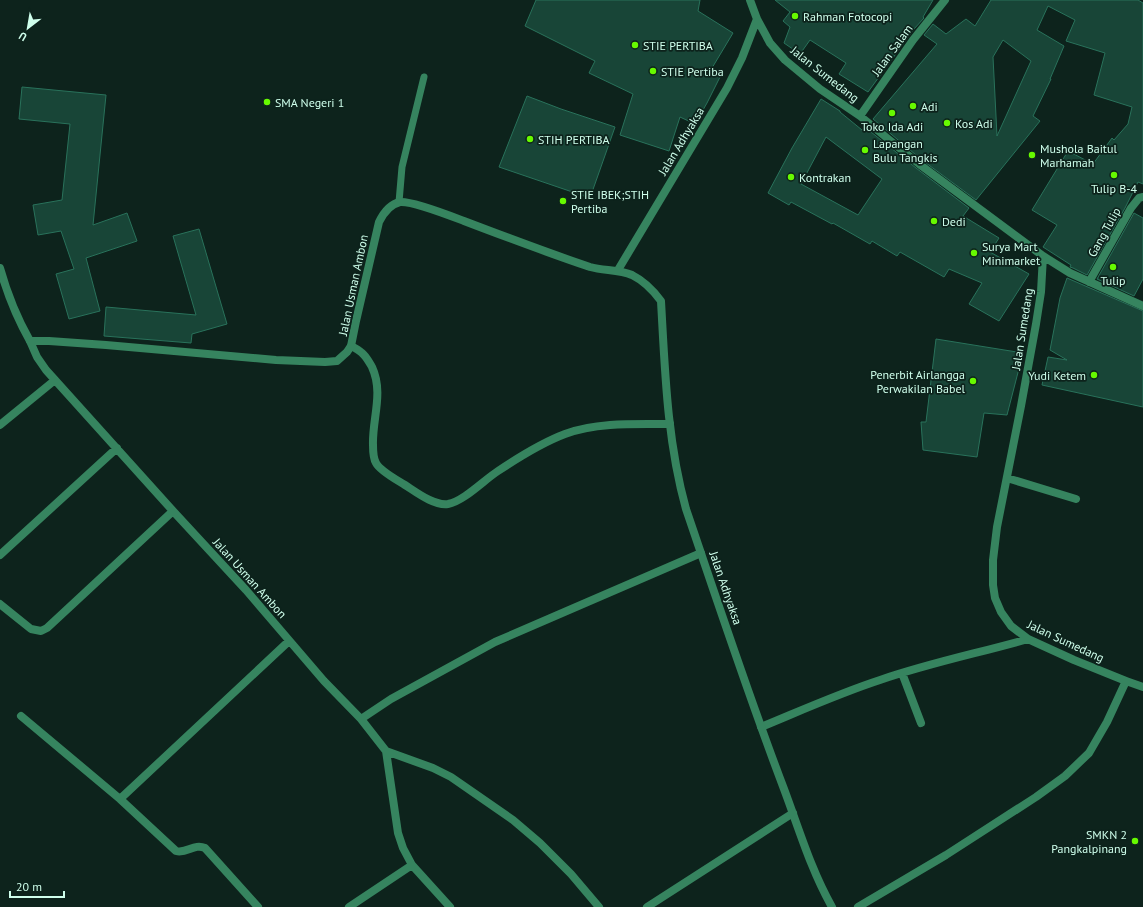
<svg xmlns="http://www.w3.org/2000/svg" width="1143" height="907" font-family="'PT Sans',sans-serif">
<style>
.building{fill:#184537;stroke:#29725b;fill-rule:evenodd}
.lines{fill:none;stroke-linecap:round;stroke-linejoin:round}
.service{stroke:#36845f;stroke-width:7}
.minor{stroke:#36845f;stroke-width:8}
.tertiary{stroke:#36845f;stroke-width:8}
.poi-dot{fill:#67fa00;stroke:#0d231c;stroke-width:1.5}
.labels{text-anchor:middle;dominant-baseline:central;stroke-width:3.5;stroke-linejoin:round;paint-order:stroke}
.poi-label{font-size:12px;fill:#cfffec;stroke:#0d231c;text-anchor:start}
.street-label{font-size:12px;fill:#cfffec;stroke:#0d231c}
</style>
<rect width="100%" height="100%" fill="#0d231c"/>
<path class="building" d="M 536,0 L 700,0 L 698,11 L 733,33 L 712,68 L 722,73 L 707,103 L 695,124 L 680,117 L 669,151 L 620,135 L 633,94 L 589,73 L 595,61 L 525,26 Z
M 775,0 L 933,0 L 923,17 L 924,18 L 914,29 L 868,92 L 839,74 L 846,63 L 810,40 L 800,54 L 784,43 L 790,27 L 783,21 L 790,12 Z
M 991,0 L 1138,0 L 1143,3 L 1143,184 L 1138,182 L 1125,208 L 1087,275 L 1073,268 L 1070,267 L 1071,265 L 1043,247 L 1057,225 L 1032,210 L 1068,151 L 1093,164 L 1112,138 L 1114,140 L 1128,124 L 1132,107 L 1094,95 L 1105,53 L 1066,41 L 1075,20 L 1048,6 L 1037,30 L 1064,46 L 1050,79 L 1051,79 L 1033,116 L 1040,121 L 976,200 L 922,160 L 873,119 L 937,44 L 924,35 L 933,24 L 946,34 L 966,19 L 975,26 ZM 1003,40 L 1031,61 L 997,136 L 993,57 Z
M 22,87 L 106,95 L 93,225 L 127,213 L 137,241 L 86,258 L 100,311 L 69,319 L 56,274 L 74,269 L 61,231 L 38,235 L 33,205 L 62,200 L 70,124 L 19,119 Z
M 527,96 L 561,109 L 615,127 L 590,198 L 499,167 Z
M 821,99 L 840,111 L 840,112 L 862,130 L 864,127 L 866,128 L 916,168 L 969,208 L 963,216 L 999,238 L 990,252 L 1029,274 L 999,321 L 969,304 L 982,283 L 949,269 L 944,277 L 900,252 L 897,256 L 872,241 L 870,244 L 833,223 L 832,224 L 791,202 L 789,205 L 768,193 L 792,148 ZM 826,137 L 882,179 L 858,215 L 801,184 Z
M 1134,213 L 1143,218 L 1143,279 L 1134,296 L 1097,279 Z
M 199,229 L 227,324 L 192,334 L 191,343 L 104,336 L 106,307 L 196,315 L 173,236 Z
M 1067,278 L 1143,311 L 1143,407 L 1042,385 L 1048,357 L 1067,360 L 1050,350 L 1060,298 Z
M 936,339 L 1023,353 L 1007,415 L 984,413 L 977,457 L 923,450 L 921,422 L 926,422 Z"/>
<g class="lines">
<path class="service" d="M 399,202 L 402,167 L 424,77"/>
<path class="minor" d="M 750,0 L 757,19 L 770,43 L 785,60 L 820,89 L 860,116 L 919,164 L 1043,256 L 1041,292 L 1036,324 L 1021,406 L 997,527 L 993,560 L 993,585 L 995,598 L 1001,612 L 1011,626 L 1028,639 L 1074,660 L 1126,681 L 1143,687
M 860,116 L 913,40 L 945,0
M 1043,256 L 1070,273 L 1143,306
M 618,270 L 727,88 L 742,58 L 757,19
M 1089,282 L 1131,208 L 1139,198 L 1143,197
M 30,341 L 37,357 L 46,370 L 173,511 L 246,590 L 324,681 L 361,719 L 386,751 L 398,833 L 403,848 L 412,865 L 450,907
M 351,346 C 355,348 359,350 362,353 C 366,356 369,362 372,367 C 384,393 372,419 373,445 C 373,451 373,458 376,463 C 380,471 397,480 405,485 C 416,492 434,506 448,504 C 464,501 484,480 498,471 C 519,457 541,443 565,434 C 596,422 637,424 670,424
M 0,425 L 55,380
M 1007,478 L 1076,499
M 0,555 L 117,448
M 0,604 L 31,629 L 41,631 L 47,628 L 173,511
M 902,673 L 921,723
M 21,716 L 120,799 L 176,851 C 187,854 194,843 205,848 L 258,907
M 361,719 L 391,699 L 495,642 L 701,553
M 761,727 C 800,711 840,693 880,680 C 929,663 979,653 1028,639
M 386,751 L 433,768 L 451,777 L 513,820 L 540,843 L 571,874 L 599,907
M 120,799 L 289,641
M 349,907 L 412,865
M 647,907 L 793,813
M 858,907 L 946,855 L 1036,797 L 1065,776 L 1089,753 L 1107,722 L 1126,681"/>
<path class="tertiary" d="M 0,268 C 7,293 17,318 30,341 L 49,341 L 106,345 L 276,360 L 325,362 L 337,361 L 347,352 L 351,346 L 356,321 L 379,222 C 383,214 390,204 400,202 C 413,201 451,216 464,221 C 506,237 548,253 590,267 C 604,271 619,269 632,275 C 644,281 653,290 661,301 C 665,371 667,441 686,509 C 718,603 749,697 784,789 C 799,829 811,870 832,907"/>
</g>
<g class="poi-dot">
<circle cx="795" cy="16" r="4"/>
<circle cx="635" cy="45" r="4"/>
<circle cx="653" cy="71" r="4"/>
<circle cx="267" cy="102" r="4"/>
<circle cx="913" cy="106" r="4"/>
<circle cx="892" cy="113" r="4"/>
<circle cx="947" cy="123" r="4"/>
<circle cx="530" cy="139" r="4"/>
<circle cx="865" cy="150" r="4"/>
<circle cx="1032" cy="155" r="4"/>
<circle cx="1114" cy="175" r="4"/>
<circle cx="791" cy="177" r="4"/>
<circle cx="563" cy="201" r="4"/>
<circle cx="934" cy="221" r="4"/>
<circle cx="974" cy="253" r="4"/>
<circle cx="1113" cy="267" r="4"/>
<circle cx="1094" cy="375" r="4"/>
<circle cx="973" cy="381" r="4"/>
<circle cx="1135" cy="841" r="4"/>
</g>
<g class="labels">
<g class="poi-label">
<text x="803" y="16">Rahman Fotocopi</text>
<text x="643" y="45">STIE PERTIBA</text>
<text x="661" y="71">STIE Pertiba</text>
<text x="275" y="102">SMA Negeri 1</text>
<text x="921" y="106">Adi</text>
<text x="955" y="123">Kos Adi</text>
<text x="892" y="126" text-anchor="middle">Toko Ida Adi</text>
<text x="538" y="139">STIH PERTIBA</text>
<text x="873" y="143">Lapangan<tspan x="873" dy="14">Bulu Tangkis</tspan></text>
<text x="1040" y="148">Mushola Baitul<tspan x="1040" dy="14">Marhamah</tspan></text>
<text x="799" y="177">Kontrakan</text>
<text x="1114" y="188" text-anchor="middle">Tulip B-4</text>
<text x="571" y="194">STIE IBEK;STIH<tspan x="571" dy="14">Pertiba</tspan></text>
<text x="942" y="221">Dedi</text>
<text x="982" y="246">Surya Mart<tspan x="982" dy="14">Minimarket</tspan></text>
<text x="1113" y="280" text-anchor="middle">Tulip</text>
<text x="965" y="374" text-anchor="end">Penerbit Airlangga<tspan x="965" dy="14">Perwakilan Babel</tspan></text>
<text x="1086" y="375" text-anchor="end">Yudi Ketem</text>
<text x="1127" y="834" text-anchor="end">SMKN 2<tspan x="1127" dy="14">Pangkalpinang</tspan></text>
</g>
<g class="street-label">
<text transform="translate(892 50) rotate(-54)">Jalan Salam</text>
<text transform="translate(825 74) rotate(38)">Jalan Sumedang</text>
<text transform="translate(681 141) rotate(-59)">Jalan Adhyaksa</text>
<text transform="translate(1104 232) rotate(-61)">Gang Tulip</text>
<text transform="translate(353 285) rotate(-78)">Jalan Usman Ambon</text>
<text transform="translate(1022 329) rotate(-81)">Jalan Sumedang</text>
<text transform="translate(250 578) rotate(48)">Jalan Usman Ambon</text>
<text transform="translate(726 588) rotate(71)">Jalan Adhyaksa</text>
<text transform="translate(1066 641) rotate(25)">Jalan Sumedang</text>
</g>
</g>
<g transform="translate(28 28) rotate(211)" stroke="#0d231c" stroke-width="3" paint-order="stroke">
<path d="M0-3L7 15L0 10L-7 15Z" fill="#cfffec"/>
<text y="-6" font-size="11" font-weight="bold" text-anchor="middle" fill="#cfffec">U</text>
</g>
<path d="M10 891v6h54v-6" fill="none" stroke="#cfffec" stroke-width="2"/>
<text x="16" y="891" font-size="12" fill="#cfffec" stroke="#0d231c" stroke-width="3" paint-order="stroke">20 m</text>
</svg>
